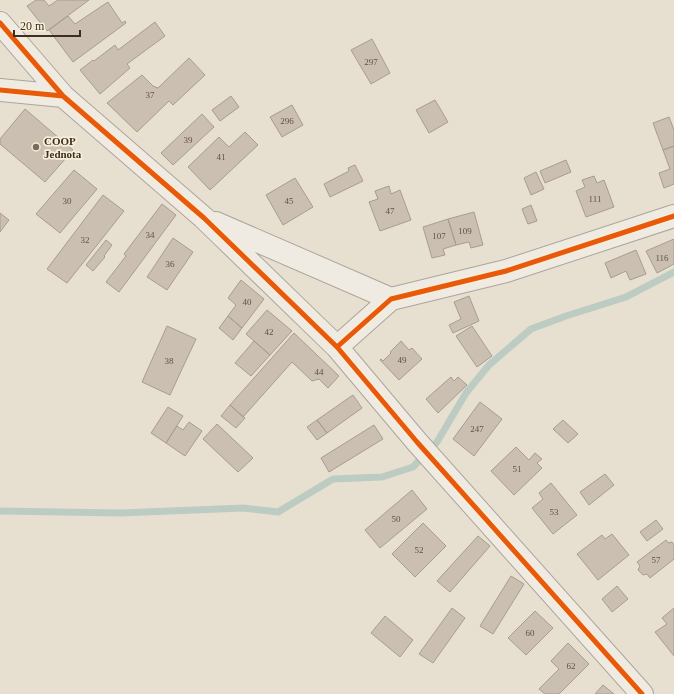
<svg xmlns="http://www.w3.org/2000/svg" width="674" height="694" font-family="Georgia,serif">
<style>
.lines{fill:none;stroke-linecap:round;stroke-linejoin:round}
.stream{stroke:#bcccc2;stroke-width:7}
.building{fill:#cbbfb2;stroke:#a89c90}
.minor-casing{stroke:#ada599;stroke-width:24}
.minor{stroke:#efebe3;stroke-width:22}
.cycleway-casing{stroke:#f7eed8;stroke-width:8}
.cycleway{stroke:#e8590c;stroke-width:5}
.poi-dot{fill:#786c5e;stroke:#f7eed8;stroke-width:1.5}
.labels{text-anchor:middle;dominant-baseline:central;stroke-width:3.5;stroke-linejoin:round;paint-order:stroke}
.number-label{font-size:9px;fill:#605244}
.poi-label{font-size:11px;font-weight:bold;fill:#3d2e20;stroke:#f7eed8;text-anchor:start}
</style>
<rect width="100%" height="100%" fill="#e7e0d1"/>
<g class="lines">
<path class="stream" d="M 0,511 L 121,513 L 243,508 L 278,512 L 333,479 L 382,477 L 413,467 L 437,442 L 466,393 L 489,365 L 531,329 L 566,316 L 626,297 L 674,272"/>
</g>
<path class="building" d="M 36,0 L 44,0 L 49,6 L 58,0 L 89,0 L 47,31 L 27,6 Z
M 108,2 L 122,23 L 125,21 L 126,23 L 73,62 L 49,30 L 68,16 L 75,24 Z
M 155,22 L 165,36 L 127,64 L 130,68 L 100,94 L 80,70 L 93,60 L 94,61 L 115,45 L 118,50 Z
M 372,39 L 390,73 L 371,84 L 351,50 Z
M 189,58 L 205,75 L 173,105 L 169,101 L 137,132 L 107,103 L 142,75 L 153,86 L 158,88 Z
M 231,96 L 239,107 L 220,121 L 212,110 Z
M 435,100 L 448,122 L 429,133 L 416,110 Z
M 292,105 L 303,125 L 282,137 L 270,117 Z
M 25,109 L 73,150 L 45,182 L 0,144 L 0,139 Z
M 202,114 L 214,127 L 173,165 L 161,153 Z
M 669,117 L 674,130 L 674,146 L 663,150 L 653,123 Z
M 245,132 L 258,145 L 210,190 L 188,167 L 219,137 L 229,147 Z
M 674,146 L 674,184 L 664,188 L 659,173 L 670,169 L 663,150 Z
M 566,160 L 571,172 L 545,183 L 540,171 Z
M 355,165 L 363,181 L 330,197 L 324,184 L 349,171 L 348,168 Z
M 74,170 L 97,189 L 60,233 L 36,214 Z
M 536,172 L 544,189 L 531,195 L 524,178 Z
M 594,176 L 597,183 L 604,180 L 614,207 L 586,217 L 576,191 L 585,187 L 582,180 Z
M 295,178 L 313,207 L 283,225 L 266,195 Z
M 389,186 L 391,194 L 400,190 L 411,220 L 380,231 L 369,202 L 378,199 L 375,191 Z
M 103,195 L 124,211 L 67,283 L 47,269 Z
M 162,204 L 176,215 L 119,292 L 106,282 L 126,256 L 124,254 Z
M 531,205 L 537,221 L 528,224 L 522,209 Z
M 474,212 L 483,245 L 471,248 L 469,242 L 456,245 L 448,219 Z
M 0,213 L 9,220 L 0,232 Z
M 448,219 L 456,245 L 443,249 L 445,255 L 432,258 L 423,227 Z
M 173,238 L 193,252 L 167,290 L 147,277 Z
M 674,239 L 674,264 L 657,273 L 646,251 Z
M 106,240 L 112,245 L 104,256 L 105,257 L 93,271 L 86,265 Z
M 636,250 L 646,274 L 630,280 L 626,271 L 611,278 L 605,263 Z
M 241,280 L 264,299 L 242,328 L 228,316 L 236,305 L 228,298 Z
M 469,296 L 479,321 L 453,333 L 449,325 L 461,319 L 454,302 Z
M 267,310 L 292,331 L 270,355 L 246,334 Z
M 228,316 L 242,328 L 233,340 L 219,328 Z
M 167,326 L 196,339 L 170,395 L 142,382 Z
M 472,326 L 492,356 L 477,367 L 456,336 Z
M 294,333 L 339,376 L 328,388 L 319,379 L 312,381 L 292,362 L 243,417 L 230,405 Z
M 254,341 L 270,355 L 251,376 L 235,363 Z
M 401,341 L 409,350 L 412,348 L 422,359 L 399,380 L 380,360 L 381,359 L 383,361 L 391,353 L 390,352 Z
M 451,377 L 454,381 L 458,377 L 467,385 L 438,413 L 426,399 Z
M 353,395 L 362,408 L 327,433 L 317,420 Z
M 480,402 L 502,419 L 474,456 L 453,439 Z
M 230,405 L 245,418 L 236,428 L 221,416 Z
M 168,407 L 183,416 L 166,443 L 151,433 Z
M 317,420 L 327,433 L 317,440 L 307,427 Z
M 563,420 L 578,434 L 568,443 L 553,429 Z
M 189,422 L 202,431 L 185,456 L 166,443 L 177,426 L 183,430 Z
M 217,424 L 253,458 L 238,472 L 203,439 Z
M 374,425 L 383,439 L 329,472 L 321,458 Z
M 516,447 L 529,460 L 535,453 L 542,459 L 537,463 L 542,468 L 514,495 L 491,471 Z
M 605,474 L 614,485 L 589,505 L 580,492 Z
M 551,483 L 577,515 L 553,534 L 532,508 L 543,499 L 539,493 Z
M 412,490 L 427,509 L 380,548 L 365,530 Z
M 656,520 L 663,529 L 647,541 L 640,532 Z
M 423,523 L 446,546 L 415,577 L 392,554 Z
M 612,534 L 629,555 L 598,580 L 577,554 L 602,535 L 605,539 Z
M 478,536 L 490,546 L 450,592 L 437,581 Z
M 666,540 L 668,543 L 672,542 L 674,545 L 674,559 L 650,578 L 647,574 L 643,575 L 638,570 L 640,566 L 637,562 Z
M 511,576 L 524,584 L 493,634 L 480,626 Z
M 617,586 L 628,599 L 612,612 L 602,599 Z
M 452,608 L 465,618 L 433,663 L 419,654 Z
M 674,608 L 674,656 L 655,632 L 667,624 L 662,618 Z
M 535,611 L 553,628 L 526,655 L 508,638 Z
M 385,616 L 413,640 L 400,657 L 371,633 Z
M 568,643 L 589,664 L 559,694 L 545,694 L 539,689 L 559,669 L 551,661 Z
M 603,685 L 614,694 L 595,694 Z"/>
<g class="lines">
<g class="minor-casing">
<path id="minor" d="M 0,23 L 63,96 L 204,218 L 337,347 L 417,442 L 642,694
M 0,90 L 63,96
M 216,223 L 391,299
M 337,347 L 391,299 L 506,271 L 674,216"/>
</g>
<use href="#minor" class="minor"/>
<g class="cycleway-casing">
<path id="cycleway" d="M 0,23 L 63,96 L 204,218 L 337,347 L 417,442 L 642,694
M 0,90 L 63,96
M 337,347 L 391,299 L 506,271 L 674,216"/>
</g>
<use href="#cycleway" class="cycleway"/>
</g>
<circle class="poi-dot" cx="36" cy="147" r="4"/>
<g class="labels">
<g class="number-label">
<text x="371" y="62">297</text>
<text x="150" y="95">37</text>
<text x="287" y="121">296</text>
<text x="188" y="140">39</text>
<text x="221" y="157">41</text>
<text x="595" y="199">111</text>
<text x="67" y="201">30</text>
<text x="289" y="201">45</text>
<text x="390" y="211">47</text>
<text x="465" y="231">109</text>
<text x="150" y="235">34</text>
<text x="439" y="236">107</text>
<text x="85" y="240">32</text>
<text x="662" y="258">116</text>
<text x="170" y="264">36</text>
<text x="247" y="302">40</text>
<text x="269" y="332">42</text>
<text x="402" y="360">49</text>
<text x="169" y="361">38</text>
<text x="319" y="372">44</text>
<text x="477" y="429">247</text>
<text x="517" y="469">51</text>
<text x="554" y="512">53</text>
<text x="396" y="519">50</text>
<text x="419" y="550">52</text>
<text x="656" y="560">57</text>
<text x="530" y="633">60</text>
<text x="571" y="666">62</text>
</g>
<g class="poi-label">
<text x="44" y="141">COOP<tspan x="44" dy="13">Jednota</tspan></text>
</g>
</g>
<path d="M14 30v6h66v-6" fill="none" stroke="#3d2e20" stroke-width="2"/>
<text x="20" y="30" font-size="12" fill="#3d2e20" stroke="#f7eed8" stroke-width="3" paint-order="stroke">20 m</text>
</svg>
